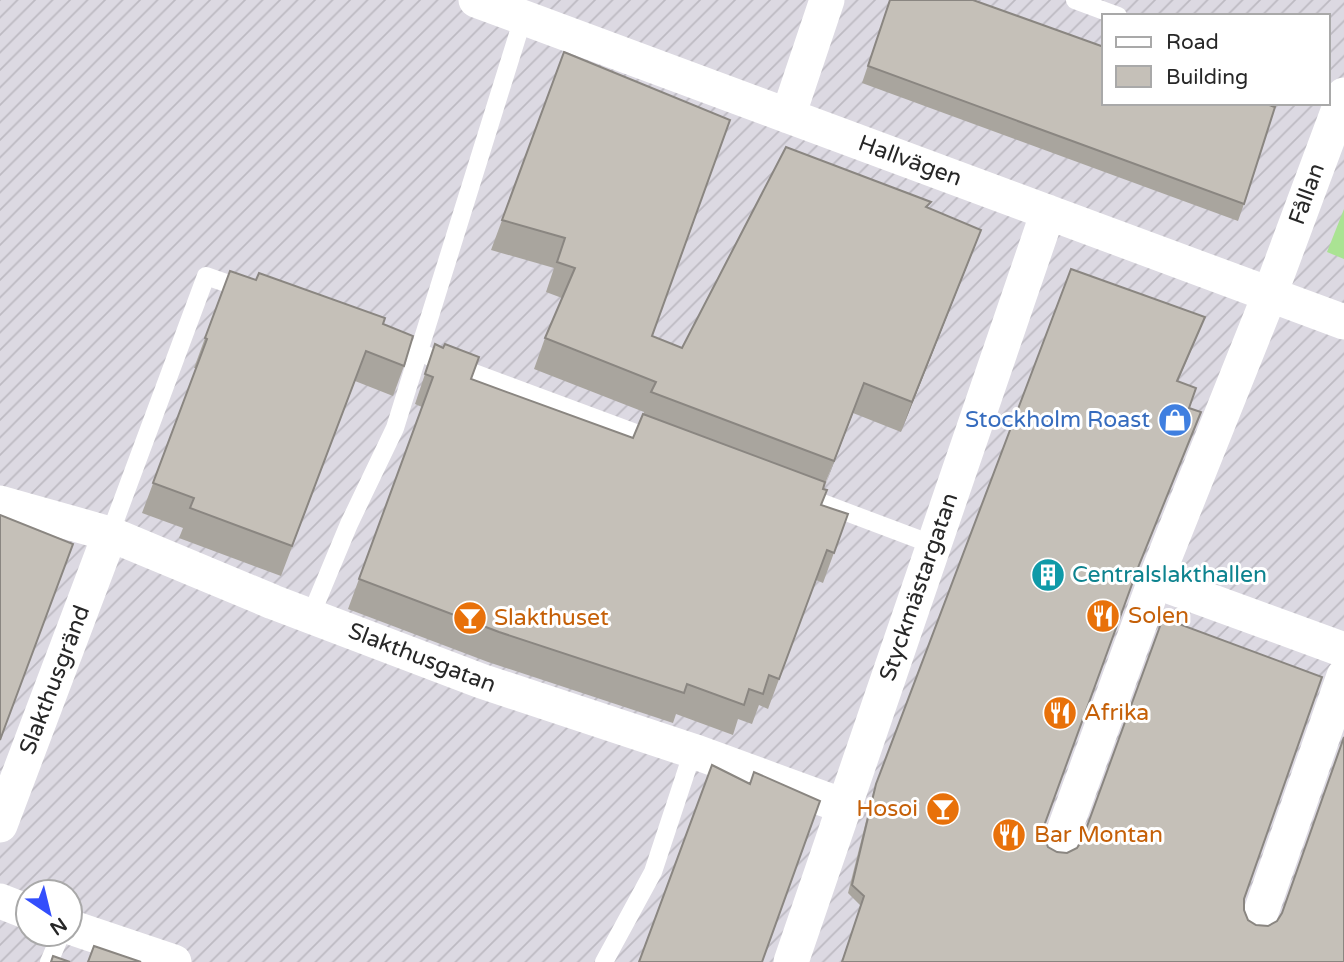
<svg xmlns="http://www.w3.org/2000/svg" width="1344" height="962" font-family="'Varela Round',sans-serif">
<style>
.industrial{fill:url(#industrial-furrows);fill-rule:evenodd}
.park{fill:#aae393}
.lines{fill:none;stroke-linecap:round;stroke-linejoin:round}
.lane{stroke:#fff;stroke-width:18}
.street{stroke:#fff;stroke-width:35}
.wall{fill:#a9a59e}
.shaded-wall{fill:#8a8681}
.building{fill:#c5c0b8;stroke:#8a8681;stroke-width:2}
.labels{text-anchor:middle;dominant-baseline:central;stroke-width:6;stroke-linejoin:round;paint-order:stroke}
.street-label{font-size:23px;fill:#272727;stroke:#fff}
.shop-label{font-size:23px;fill:#366cbe;stroke:#fff;text-anchor:end}
.culture-label{font-size:23px;fill:#0d838f;stroke:#fff;text-anchor:start}
.food-label{font-size:23px;fill:#c56008;stroke:#fff;text-anchor:start}
</style>
<defs>
<pattern id="industrial-furrows" width="10" height="10" patternUnits="userSpaceOnUse" patternTransform="scale(1.75)"><rect width="10" height="10" fill="#dcd9e2"/><path d="M-1 1l2-2M0 10L10 0M9 11l2-2" fill="none" stroke="#bdbac2"/></pattern>
</defs>
<rect width="100%" height="100%" fill="#eae3d8"/>
<path class="industrial" d="M 0,0 L 1344,0 L 1344,962 L 0,962 ZM 1104,16 L 1328,16 L 1328,103 L 1104,103 ZM 28,892 L 70,892 L 70,934 L 28,934 Z"/>
<path class="park" d="M 1344,209 L 1344,259 L 1327,252 Z"/>
<g class="lines">
<path class="lane" d="M 1075,0 L 1118,16
M 388,341 L 657,441
M 801,495 L 934,545
M 110,534 L 206,276 L 246,290
M 311,615 L 349,524 L 395,428 L 523,18
M 49,962 L 61,934
M 604,962 L 653,872 L 693,751"/>
<path class="street" d="M 476,0 L 1344,322
M 788,116 L 827,0
M 0,503 L 110,534 L 273,602 L 481,681 L 693,751 L 846,807
M 1155,581 L 1344,650
M 0,825 L 110,534
M 1060,842 L 1155,581 L 1270,294 L 1344,95
M 0,901 L 28,912
M 1260,915 L 1344,676
M 70,927 L 174,962
M 791,962 L 1048,212"/>
</g>
<path class="wall" d="M 890,0 L 1244,204 L 1238,221 L 862,83 Z
M 564,52 L 652,336 L 682,348 L 929,208 L 981,230 L 901,432 L 853,413 L 823,489 L 822,505 L 848,514 L 823,583 L 816,580 L 768,709 L 759,705 L 752,724 L 738,719 L 733,735 L 676,714 L 673,723 L 488,662 L 348,609 L 422,407 L 415,404 L 435,344 L 471,379 L 633,438 L 643,414 L 644,412 L 534,369 L 545,338 L 562,298 L 546,292 L 554,268 L 491,250 Z
M 1071,269 L 1202,325 L 1178,381 L 1189,408 L 1136,574 L 1044,826 L 1044,837 L 1048,847 L 1057,852 L 1244,899 L 1244,910 L 1248,920 L 1256,925 L 1344,962 L 860,905 L 848,893 L 873,793 Z
M 256,280 L 383,324 L 404,366 L 393,396 L 355,381 L 281,576 L 179,538 L 183,528 L 142,513 L 196,368 L 194,368 L 205,338 Z"/>
<path class="shaded-wall" d="M 981,230 L 969,261 L 901,432 L 912,402 Z
M 864,383 L 853,413 L 823,491 L 834,461 Z"/>
<path class="building" d="M 890,0 L 973,0 L 1104,47 L 1104,103 L 1263,103 L 1275,107 L 1244,204 L 868,66 Z
M 564,52 L 730,120 L 652,336 L 682,348 L 786,147 L 931,202 L 926,207 L 981,230 L 912,402 L 864,383 L 834,461 L 651,392 L 656,382 L 545,338 L 575,268 L 557,262 L 565,238 L 502,220 Z
M 1071,269 L 1205,317 L 1177,381 L 1196,388 L 1189,408 L 1201,412 L 1139,565 L 1044,826 L 1044,837 L 1048,847 L 1057,852 L 1067,853 L 1077,848 L 1082,840 L 1163,618 L 1322,677 L 1244,899 L 1244,910 L 1248,920 L 1256,925 L 1268,926 L 1277,921 L 1282,913 L 1344,737 L 1344,962 L 842,962 L 864,896 L 852,885 L 876,784 Z
M 230,271 L 256,280 L 259,273 L 385,318 L 383,324 L 413,336 L 404,366 L 366,351 L 292,546 L 190,508 L 194,498 L 153,483 L 207,339 L 205,338 Z
M 435,344 L 443,348 L 445,344 L 479,357 L 471,379 L 633,438 L 643,414 L 825,482 L 823,489 L 827,490 L 821,505 L 848,514 L 834,553 L 827,550 L 779,679 L 769,675 L 763,694 L 749,689 L 744,705 L 687,684 L 684,693 L 499,632 L 359,579 L 433,377 L 425,374 Z
M 0,515 L 73,544 L 0,740 Z
M 712,765 L 750,784 L 754,772 L 820,801 L 762,962 L 639,962 Z
M 94,946 L 141,962 L 88,962 Z
M 53,956 L 70,962 L 51,962 Z"/>
<defs>
<g id="shop-disc" transform="scale(1.75)"><circle r="9.5" fill="#3f7fe0" stroke="#fff"/><path d="M-5-2.5h2.3a2.7 3.5 0 0 1 5.4 0H5L5.5 6h-11ZM-1.5-2.5h3a1.5 2.3 0 0 0-3 0Z" fill="#fff"/></g>
<g id="building-disc" transform="scale(1.75)"><circle r="9.5" fill="#0f9aa8" stroke="#fff"/><path d="M-4-6H4V6H1V3H-1V6H-4ZM-2.5-4.3h1.7v1.8h-1.7ZM.8-4.3h1.7v1.8H.8ZM-2.5-1h1.7V.8h-1.7ZM.8-1h1.7V.8H.8Z" fill="#fff"/></g>
<g id="restaurant-disc" transform="scale(1.75)"><circle r="9.5" fill="#e8710a" stroke="#fff"/><path d="M-5-6h1v4h1v-4h1v4h1v-4h1v5L-1.5 .5V6h-2V.5L-5-1ZM5-6V6H3V1.5H1.5Q1.5-4 5-6Z" fill="#fff"/></g>
<g id="bar-disc" transform="scale(1.75)"><circle r="9.5" fill="#e8710a" stroke="#fff"/><path d="M-6-5H6L.8 .8V4.5H3.5V6h-7V4.5H-.8V.8Z" fill="#fff"/></g>
</defs>
<g fill-rule="evenodd">
<use href="#shop-disc" x="1175" y="420"/>
<use href="#building-disc" x="1048" y="575"/>
<use href="#restaurant-disc" x="1103" y="616"/>
<use href="#bar-disc" x="470" y="618"/>
<use href="#restaurant-disc" x="1060" y="713"/>
<use href="#bar-disc" x="943" y="809"/>
<use href="#restaurant-disc" x="1009" y="835"/>
</g>
<g class="labels">
<g class="street-label">
<text transform="translate(910 161) rotate(20)">Hallvägen</text>
<text transform="translate(1307 194) rotate(-70)">Fållan</text>
<text transform="translate(919 587) rotate(-71)">Styckmästargatan</text>
<text transform="translate(422 658) rotate(21)">Slakthusgatan</text>
<text transform="translate(55 680) rotate(-69)">Slakthusgränd</text>
</g>
<g class="shop-label">
<text x="1150" y="420">Stockholm Roast</text>
</g>
<g class="culture-label">
<text x="1072" y="575">Centralslakthallen</text>
</g>
<g class="food-label">
<text x="1128" y="616">Solen</text>
<text x="494" y="618">Slakthuset</text>
<text x="1084" y="713">Afrika</text>
<text x="918" y="809" text-anchor="end">Hosoi</text>
<text x="1034" y="835">Bar Montan</text>
</g>
</g>
<rect x="1102" y="14" width="228" height="91" fill="#ffffff" stroke="#a9a9a9" stroke-width="2"/>
<rect x="1116" y="37" width="35" height="10" fill="#ffffff" stroke="#a9a9a9" stroke-width="2"/>
<text x="1166" y="49" font-size="21" fill="#272727">Road</text>
<rect x="1116" y="66" width="35" height="21" fill="#c5c0b8" stroke="#a9a9a9" stroke-width="2"/>
<text x="1166" y="84" font-size="21" fill="#272727">Building</text>
<g transform="translate(49 913) rotate(145)"><circle r="33" fill="#ffffff" stroke="#a9a9a9" stroke-width="2"/>
<path d="M0-5L12 26L0 18L-12 26Z" fill="#334efc"/>
<text y="-10" font-size="19" font-weight="bold" text-anchor="middle" fill="#272727">N</text>
</g>
</svg>
